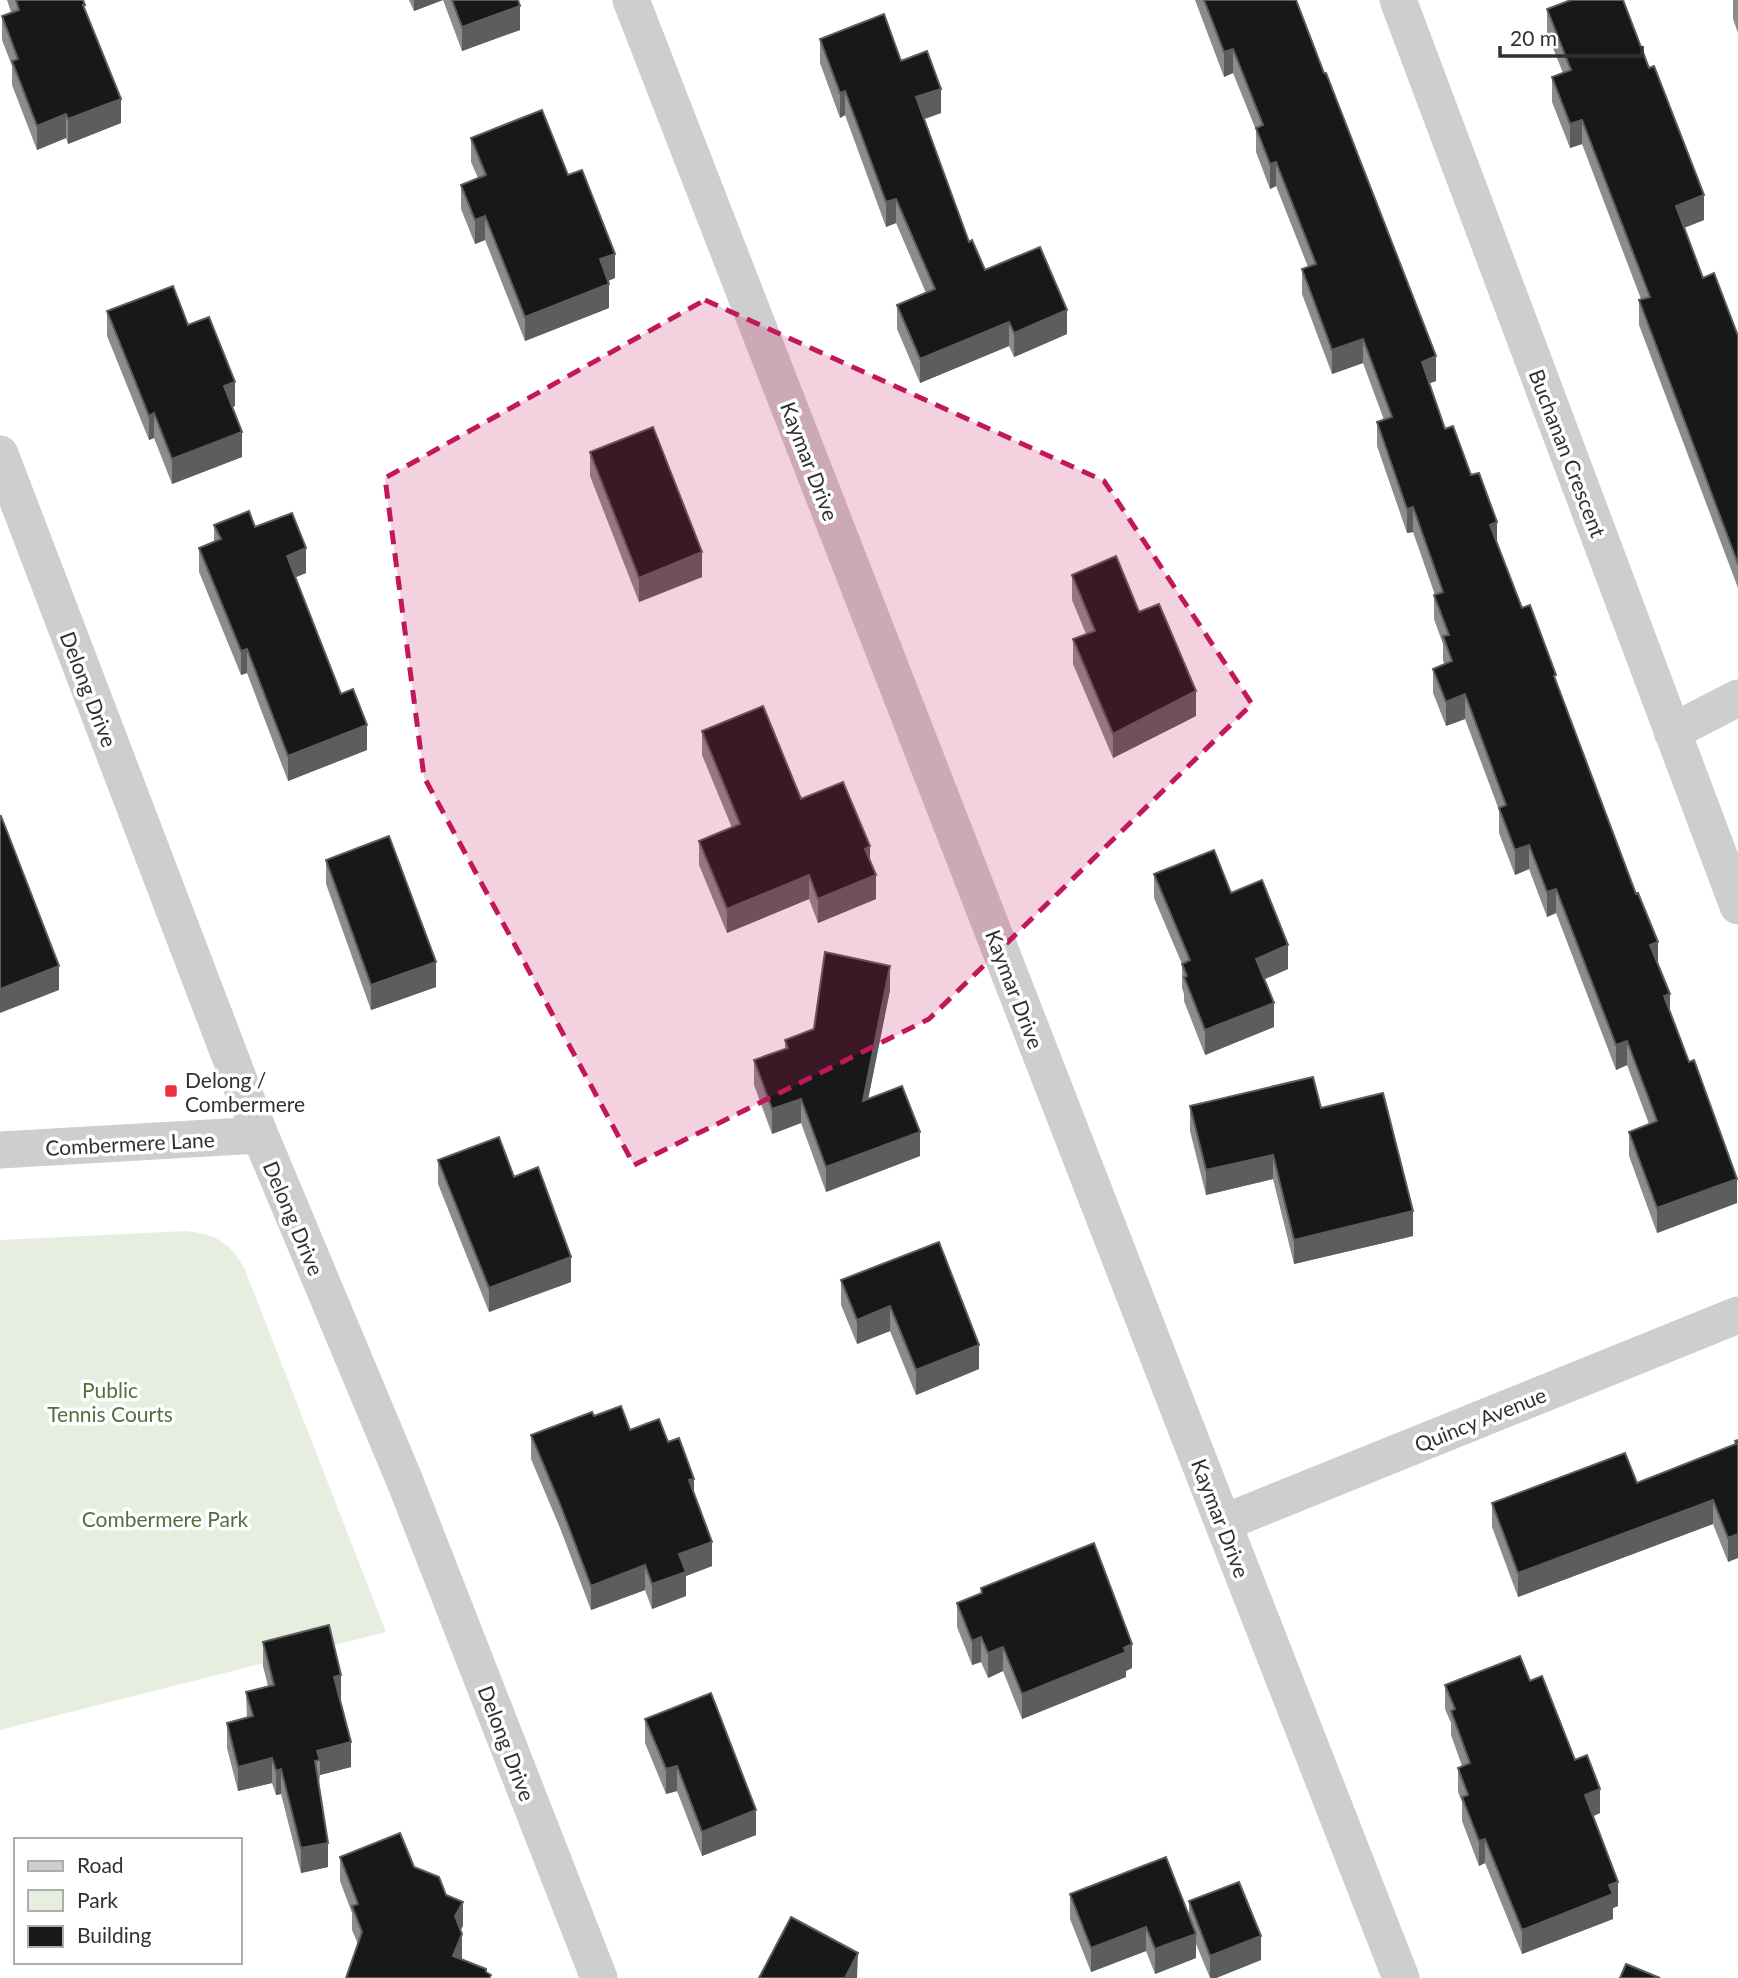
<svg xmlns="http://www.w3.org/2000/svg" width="1738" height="1978" font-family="Lato,sans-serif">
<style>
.green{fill:#e7eedf}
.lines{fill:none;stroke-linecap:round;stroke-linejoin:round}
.minor{stroke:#cecece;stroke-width:37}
.wall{fill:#8c8c8c}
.shaded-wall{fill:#5d5d5d}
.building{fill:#181818;stroke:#5d5d5d;stroke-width:2}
.marked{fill:#c2185b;fill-opacity:0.2;stroke:#c2185b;stroke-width:5;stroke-dasharray:14 9;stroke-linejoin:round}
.poi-dot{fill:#eb3040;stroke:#fff;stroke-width:2.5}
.labels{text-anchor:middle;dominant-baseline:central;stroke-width:7;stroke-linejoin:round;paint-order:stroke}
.street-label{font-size:21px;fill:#313131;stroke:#fff}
.poi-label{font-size:21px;fill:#313131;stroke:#fff;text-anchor:start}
.park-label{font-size:21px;fill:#546f3c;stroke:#fff}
</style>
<rect width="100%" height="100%" fill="#fff"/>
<path class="green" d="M 186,1231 C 216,1234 231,1243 245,1270 L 386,1632 L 0,1730 L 0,1240 Z"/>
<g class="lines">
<path class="minor" d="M 631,0 L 1223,1523 L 1401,1978
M 1398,0 L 1738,906
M 0,454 L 260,1135 L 404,1479 L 599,1978
M 1672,732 L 1738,698
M 0,1150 L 260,1135
M 1223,1523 L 1738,1315"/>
</g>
<path class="wall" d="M 7,0 L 83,0 L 85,10 L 121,123 L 68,144 L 66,138 L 37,150 L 12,85 L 12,66 L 2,40 L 2,16 L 11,12 Z
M 409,0 L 443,0 L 414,11 Z
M 443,0 L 518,0 L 520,30 L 462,51 Z
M 1195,0 L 1296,0 L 1436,381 L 1429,383 L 1445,429 L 1471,475 L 1522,608 L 1556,682 L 1658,964 L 1670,1012 L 1737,1203 L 1657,1233 L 1629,1156 L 1629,1132 L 1649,1124 L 1627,1065 L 1616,1070 L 1556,913 L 1547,917 L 1529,869 L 1515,875 L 1499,833 L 1499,810 L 1465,719 L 1446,726 L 1433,693 L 1433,669 L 1445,664 L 1443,661 L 1443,644 L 1434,619 L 1434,595 L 1435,595 L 1413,532 L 1407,533 L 1377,446 L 1377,422 L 1384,420 L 1363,363 L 1332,374 L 1302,294 L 1302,269 L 1308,267 L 1276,186 L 1270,189 L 1256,152 L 1256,130 L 1233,73 L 1224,77 Z
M 1733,0 L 1738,0 L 1738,33 L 1733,19 Z
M 1547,9 L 1704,220 L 1684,228 L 1703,278 L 1738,336 L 1738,588 L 1639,325 L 1639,300 L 1641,299 L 1582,144 L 1570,148 L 1552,102 L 1552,77 L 1563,73 L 1547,33 Z
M 820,39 L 901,61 L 941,113 L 924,119 L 969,242 L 985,270 L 1067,334 L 1014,357 L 1009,346 L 920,383 L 897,329 L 897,305 L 926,293 L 896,223 L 886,227 L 845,115 L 840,118 L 820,63 Z
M 471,138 L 568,175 L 615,278 L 608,281 L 609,308 L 525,341 L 485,240 L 475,244 L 461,209 L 461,185 L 478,178 L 471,162 Z
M 107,311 L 188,325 L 235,406 L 232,407 L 242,457 L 172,484 L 154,438 L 149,440 L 107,336 Z
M 590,452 L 702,577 L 639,602 L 590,476 Z
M 214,525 L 255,527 L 306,573 L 295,577 L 341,694 L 367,750 L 288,781 L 247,673 L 241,675 L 199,572 L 199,548 L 214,541 Z
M 1072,575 L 1139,612 L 1196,716 L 1113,758 L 1073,664 L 1073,639 L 1086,634 L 1072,600 Z
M 702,731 L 801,799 L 870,861 L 876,899 L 818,923 L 809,899 L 727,933 L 699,865 L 699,841 L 732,828 L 702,755 Z
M 326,860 L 436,987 L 371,1010 L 326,884 Z
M 1154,874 L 1231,893 L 1288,969 L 1264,979 L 1274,1027 L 1205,1055 L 1184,1001 L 1184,994 L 1182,988 L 1182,964 L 1154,898 Z
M 890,990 L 868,1099 L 920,1156 L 826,1192 L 801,1123 L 772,1134 L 754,1085 L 754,1060 L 785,1049 L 785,1040 L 814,1029 Z
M 1190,1106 L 1321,1108 L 1413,1236 L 1294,1264 L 1273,1179 L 1206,1195 L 1190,1131 Z
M 438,1160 L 514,1177 L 571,1282 L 489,1312 L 438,1184 Z
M 939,1242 L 979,1369 L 916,1395 L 890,1331 L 857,1344 L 841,1305 L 841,1280 Z
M 594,1416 L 630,1430 L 668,1442 L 694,1492 L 712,1566 L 686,1576 L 686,1596 L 652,1609 L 645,1590 L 591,1610 L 560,1528 L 531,1459 L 531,1435 Z
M 1738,1440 L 1728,1562 L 1713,1524 L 1518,1597 L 1492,1527 L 1492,1503 L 1637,1483 L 1735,1444 L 1735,1441 Z
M 981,1588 L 1132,1668 L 1126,1671 L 1126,1677 L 1022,1719 L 1003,1671 L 988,1678 L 981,1662 L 972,1665 L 957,1627 L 957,1603 L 981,1594 Z
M 263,1642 L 341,1700 L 340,1700 L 351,1767 L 320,1775 L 319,1784 L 328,1867 L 301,1873 L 281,1794 L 276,1795 L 272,1783 L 238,1791 L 227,1748 L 227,1723 L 247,1718 L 246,1692 L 268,1686 L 263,1666 Z
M 1530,1681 L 1575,1760 L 1600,1813 L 1593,1816 L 1618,1906 L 1613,1908 L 1613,1919 L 1522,1954 L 1485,1863 L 1479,1866 L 1462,1821 L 1462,1802 L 1458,1792 L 1458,1768 L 1462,1766 L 1451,1735 L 1451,1723 L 1445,1709 L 1445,1685 Z
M 645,1719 L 756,1835 L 702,1856 L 677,1791 L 666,1794 L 645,1743 Z
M 340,1857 L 414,1867 L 446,1895 L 463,1926 L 460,1930 L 462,1959 L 486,1973 L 491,1978 L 358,1944 L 352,1930 L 352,1913 L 340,1881 Z
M 1070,1894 L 1189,1915 L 1189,1901 L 1261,1960 L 1216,1978 L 1210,1978 L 1196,1944 L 1196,1958 L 1155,1974 L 1146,1951 L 1091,1972 L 1070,1919 Z"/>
<path class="shaded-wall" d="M 414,0 L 443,0 L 414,11 Z
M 520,6 L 520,30 L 462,51 L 462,27 Z
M 1233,49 L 1233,73 L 1224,77 L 1224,52 Z
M 941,89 L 941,113 L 916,122 L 916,97 Z
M 845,91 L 845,115 L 840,118 L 840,93 Z
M 121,99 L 121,123 L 68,144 L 68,119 Z
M 66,114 L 66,138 L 37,150 L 37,126 Z
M 1582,120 L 1582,144 L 1570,148 L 1570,124 Z
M 1276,162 L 1276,186 L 1270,189 L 1270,164 Z
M 1704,195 L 1704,220 L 1676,231 L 1676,206 Z
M 896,199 L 896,223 L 886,227 L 886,202 Z
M 485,216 L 485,240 L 475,244 L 475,220 Z
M 615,254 L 615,278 L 600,284 L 600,259 Z
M 609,284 L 609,308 L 525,341 L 525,317 Z
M 1067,310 L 1067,334 L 1014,357 L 1014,333 Z
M 1009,322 L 1009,346 L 920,383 L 920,359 Z
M 1363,339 L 1363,363 L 1332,374 L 1332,350 Z
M 1436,356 L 1436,381 L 1422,386 L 1422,362 Z
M 235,382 L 235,406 L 224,411 L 224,386 Z
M 154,413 L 154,438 L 149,440 L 149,416 Z
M 242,432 L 242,457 L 172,484 L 172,459 Z
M 1413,507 L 1413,532 L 1407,533 L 1407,509 Z
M 1497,522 L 1497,547 L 1490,525 Z
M 306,548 L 306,573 L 287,581 L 287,556 Z
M 702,552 L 702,577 L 639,602 L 639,578 Z
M 247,649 L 247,673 L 241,675 L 241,651 Z
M 1196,691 L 1196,716 L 1113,758 L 1113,734 Z
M 1465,694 L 1465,719 L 1446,726 L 1446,702 Z
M 367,725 L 367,750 L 288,781 L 288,756 Z
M 1529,845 L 1529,869 L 1515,875 L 1515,850 Z
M 870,846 L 870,871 L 865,849 Z
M 809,875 L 809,899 L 727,933 L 727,909 Z
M 876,875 L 876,899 L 818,923 L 818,899 Z
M 1556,889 L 1556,913 L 1547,917 L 1547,892 Z
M 1658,942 L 1658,966 L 1650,945 Z
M 1288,945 L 1288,969 L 1256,983 L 1256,959 Z
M 436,962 L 436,987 L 371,1010 L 371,985 Z
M 59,966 L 59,990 L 0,1013 L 0,989 Z
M 890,966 L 890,990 L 863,1125 L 863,1101 Z
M 1670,994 L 1670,1018 L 1664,996 Z
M 1274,1003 L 1274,1027 L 1205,1055 L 1205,1030 Z
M 1627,1041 L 1627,1065 L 1616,1070 L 1616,1045 Z
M 801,1099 L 801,1123 L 772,1134 L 772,1109 Z
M 920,1132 L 920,1156 L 826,1192 L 826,1167 Z
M 1273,1155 L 1273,1179 L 1206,1195 L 1206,1170 Z
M 1737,1179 L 1737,1203 L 1657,1233 L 1657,1208 Z
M 1413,1211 L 1413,1236 L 1294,1264 L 1294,1240 Z
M 571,1257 L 571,1282 L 489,1312 L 489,1288 Z
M 890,1306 L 890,1331 L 857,1344 L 857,1320 Z
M 979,1345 L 979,1369 L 916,1395 L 916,1370 Z
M 694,1479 L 694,1503 L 689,1480 Z
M 1713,1500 L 1713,1524 L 1518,1597 L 1518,1573 Z
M 1738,1534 L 1738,1558 L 1728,1562 L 1728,1538 Z
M 712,1542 L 712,1566 L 686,1576 L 686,1596 L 652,1609 L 652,1584 L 679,1554 Z
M 645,1565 L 645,1590 L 591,1610 L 591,1586 Z
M 981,1637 L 981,1662 L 972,1665 L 972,1641 Z
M 1132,1644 L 1132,1668 L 1126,1671 L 1126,1677 L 1022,1719 L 1022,1694 Z
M 1003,1647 L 1003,1671 L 988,1678 L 988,1653 Z
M 341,1675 L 341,1700 L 334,1701 L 334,1677 Z
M 351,1742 L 351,1767 L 320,1775 L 320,1760 L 317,1751 Z
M 272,1758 L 272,1783 L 238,1791 L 238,1767 Z
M 677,1766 L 677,1791 L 666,1794 L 666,1769 Z
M 281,1769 L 281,1794 L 276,1795 L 276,1771 Z
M 1600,1789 L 1600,1813 L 1585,1820 L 1585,1795 Z
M 756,1810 L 756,1835 L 702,1856 L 702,1832 Z
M 1485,1839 L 1485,1863 L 1479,1866 L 1479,1841 Z
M 328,1843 L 328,1867 L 301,1873 L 301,1848 Z
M 1618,1882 L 1618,1906 L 1613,1908 L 1613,1919 L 1522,1954 L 1522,1930 L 1609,1885 Z
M 463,1902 L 463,1926 L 455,1941 L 455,1916 Z
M 1146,1927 L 1146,1951 L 1091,1972 L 1091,1948 Z
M 462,1934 L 462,1959 L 453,1978 L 453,1956 Z
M 1196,1934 L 1196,1958 L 1155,1974 L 1155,1949 Z
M 1261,1936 L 1261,1960 L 1216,1978 L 1210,1978 L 1210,1956 Z
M 858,1953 L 857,1978 L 845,1978 Z"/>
<path class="building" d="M 16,0 L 83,0 L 85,5 L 83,5 L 121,99 L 68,119 L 66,114 L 37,126 L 12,61 L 18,59 L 2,16 L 19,10 Z
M 452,0 L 518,0 L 520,6 L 462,27 Z
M 1204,0 L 1296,0 L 1324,73 L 1326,73 L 1436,356 L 1422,362 L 1445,429 L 1453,426 L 1471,475 L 1479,473 L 1497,522 L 1490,525 L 1522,608 L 1530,605 L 1556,675 L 1554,676 L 1636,894 L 1638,893 L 1658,942 L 1650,945 L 1670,994 L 1664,996 L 1689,1062 L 1694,1060 L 1737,1179 L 1657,1208 L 1629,1132 L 1657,1121 L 1627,1041 L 1616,1045 L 1556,889 L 1547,892 L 1529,845 L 1515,850 L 1499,808 L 1506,805 L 1465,694 L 1446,702 L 1433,669 L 1452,661 L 1443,636 L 1449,635 L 1434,595 L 1443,592 L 1413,507 L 1407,509 L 1377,422 L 1392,417 L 1363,339 L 1332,350 L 1302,269 L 1316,264 L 1276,162 L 1270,164 L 1256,128 L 1263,125 L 1233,49 L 1224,52 Z
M 1571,0 L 1623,0 L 1649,68 L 1654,66 L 1704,195 L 1676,206 L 1703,278 L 1714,273 L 1738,336 L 1738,564 L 1639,300 L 1650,297 L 1582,120 L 1570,124 L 1552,77 L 1571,70 L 1547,9 Z
M 884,14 L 901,61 L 927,51 L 941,89 L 916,97 L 969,242 L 972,240 L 985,270 L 1040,247 L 1067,310 L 1014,333 L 1009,322 L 920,359 L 897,305 L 935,289 L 896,199 L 886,202 L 845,91 L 840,93 L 820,39 Z
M 542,110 L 568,175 L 582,170 L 615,254 L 600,259 L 609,284 L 525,317 L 485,216 L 475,220 L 461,185 L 486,175 L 471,138 Z
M 173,286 L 188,325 L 209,317 L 235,382 L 224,386 L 242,432 L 172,459 L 154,413 L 149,416 L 107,311 Z
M 653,427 L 702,552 L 639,578 L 590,452 Z
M 249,511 L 255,527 L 292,513 L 306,548 L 287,556 L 341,694 L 353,689 L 367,725 L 288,756 L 247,649 L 241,651 L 199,548 L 221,539 L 214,525 Z
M 1116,556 L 1139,612 L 1159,604 L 1196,691 L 1113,734 L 1073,639 L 1095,631 L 1072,575 Z
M 763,706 L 801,799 L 843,782 L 870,846 L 865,849 L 876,875 L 818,899 L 809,875 L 727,909 L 699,841 L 740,824 L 702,731 Z
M 1,816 L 59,966 L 0,989 L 0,817 Z
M 389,836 L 436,962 L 371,985 L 326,860 Z
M 1214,850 L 1231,893 L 1262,880 L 1288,945 L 1256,959 L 1274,1003 L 1205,1030 L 1184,977 L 1187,976 L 1182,964 L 1190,960 L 1154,874 Z
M 825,952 L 890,966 L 863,1101 L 902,1086 L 920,1132 L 826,1167 L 801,1099 L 772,1109 L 754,1060 L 788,1048 L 785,1040 L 814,1029 Z
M 1313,1077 L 1321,1108 L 1383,1093 L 1413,1211 L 1294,1240 L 1273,1155 L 1206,1170 L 1190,1106 Z
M 499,1137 L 514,1177 L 538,1167 L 571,1257 L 489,1288 L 438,1160 Z
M 939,1242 L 979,1345 L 916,1370 L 890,1306 L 857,1320 L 841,1280 Z
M 621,1406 L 630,1430 L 659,1419 L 668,1442 L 679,1438 L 694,1479 L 689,1480 L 712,1542 L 679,1554 L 686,1572 L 652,1584 L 645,1565 L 591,1586 L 560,1504 L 531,1435 L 592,1412 L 594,1416 Z
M 1738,1440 L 1738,1534 L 1728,1538 L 1713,1500 L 1518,1573 L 1492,1503 L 1625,1453 L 1637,1483 L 1736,1444 L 1735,1441 Z
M 1094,1543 L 1132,1644 L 1124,1648 L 1126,1652 L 1022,1694 L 1003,1647 L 988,1653 L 981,1637 L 972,1641 L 957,1603 L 982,1593 L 981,1588 Z
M 329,1625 L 341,1675 L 334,1677 L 351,1742 L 317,1751 L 320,1760 L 315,1761 L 328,1843 L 301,1848 L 281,1769 L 276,1771 L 272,1758 L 238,1767 L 227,1723 L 253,1716 L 246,1692 L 274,1685 L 263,1642 Z
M 1520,1656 L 1530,1681 L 1542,1676 L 1575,1760 L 1587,1755 L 1600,1789 L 1585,1795 L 1618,1882 L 1609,1885 L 1613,1894 L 1522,1930 L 1485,1839 L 1479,1841 L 1462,1797 L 1468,1795 L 1458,1768 L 1470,1763 L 1451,1711 L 1455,1709 L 1445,1685 Z
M 711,1693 L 756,1810 L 702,1832 L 677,1766 L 666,1769 L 645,1719 Z
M 400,1833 L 414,1867 L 439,1877 L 446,1895 L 463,1902 L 455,1916 L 462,1934 L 453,1956 L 486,1969 L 486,1972 L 491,1975 L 489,1978 L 346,1978 L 362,1932 L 352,1906 L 358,1904 L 340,1857 Z
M 1166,1857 L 1196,1934 L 1155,1949 L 1146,1927 L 1091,1948 L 1070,1894 Z
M 1239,1882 L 1261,1936 L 1210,1956 L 1189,1901 Z
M 791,1917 L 858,1953 L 845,1978 L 759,1978 Z
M 1626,1964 L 1660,1978 L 1620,1978 Z"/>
<path class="marked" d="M 705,300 L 1104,481 L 1252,704 L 929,1019 L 634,1165 L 424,777 L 385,478 Z"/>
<rect class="poi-dot" x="164" y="1084" width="14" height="14" rx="3.5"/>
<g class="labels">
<g class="street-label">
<text transform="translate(1568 453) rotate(69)">Buchanan Crescent</text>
<text transform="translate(810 461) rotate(69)">Kaymar Drive</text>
<text transform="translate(89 689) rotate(69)">Delong Drive</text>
<text transform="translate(1015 989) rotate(69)">Kaymar Drive</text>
<text transform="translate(130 1143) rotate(-3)">Combermere Lane</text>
<text transform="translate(294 1218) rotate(67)">Delong Drive</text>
<text transform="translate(1480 1419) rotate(-22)">Quincy Avenue</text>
<text transform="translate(1221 1518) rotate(69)">Kaymar Drive</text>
<text transform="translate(507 1743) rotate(69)">Delong Drive</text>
</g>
<g class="poi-label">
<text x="185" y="1079">Delong /<tspan x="185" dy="24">Combermere</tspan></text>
</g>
<g class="park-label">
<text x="110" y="1389">Public<tspan x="110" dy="24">Tennis Courts</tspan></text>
<text x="165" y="1518">Combermere Park</text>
</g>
</g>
<rect x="14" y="1838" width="228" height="126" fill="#ffffff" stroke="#adadad" stroke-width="2"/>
<rect x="28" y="1861" width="35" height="10" fill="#cecece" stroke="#adadad" stroke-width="2"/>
<text x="77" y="1873" font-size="21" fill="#313131">Road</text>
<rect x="28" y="1890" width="35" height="21" fill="#e7eedf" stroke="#adadad" stroke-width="2"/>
<text x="77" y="1908" font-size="21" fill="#313131">Park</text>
<rect x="28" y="1926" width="35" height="21" fill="#181818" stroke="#adadad" stroke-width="2"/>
<text x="77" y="1943" font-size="21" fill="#313131">Building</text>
<path d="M1500 46v10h142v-10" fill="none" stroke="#313131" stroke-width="3.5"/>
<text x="1510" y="46" font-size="21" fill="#313131" stroke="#ffffff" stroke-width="5" paint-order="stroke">20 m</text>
</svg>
